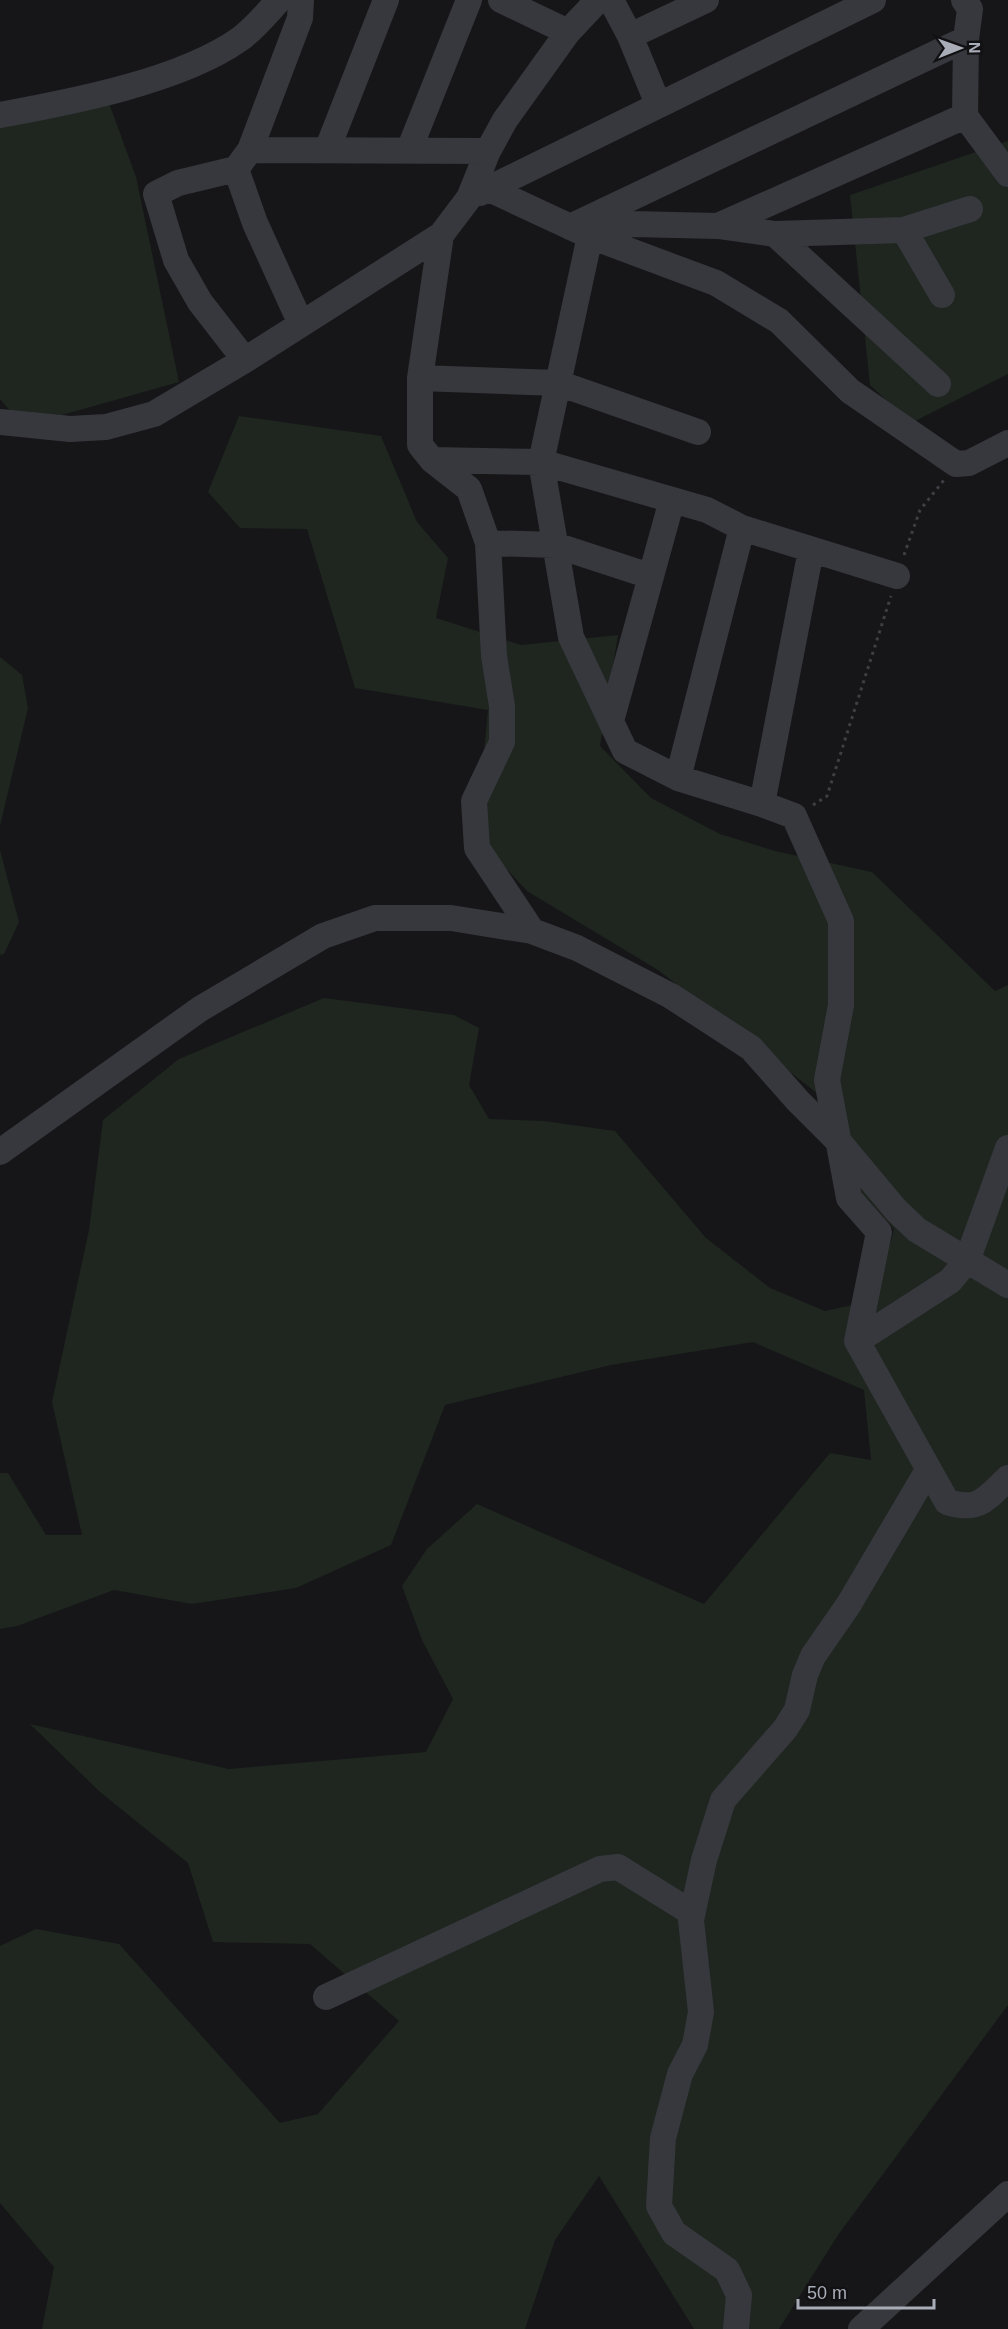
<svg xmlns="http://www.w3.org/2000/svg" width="1008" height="2329" font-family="Arial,sans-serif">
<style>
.green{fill:#1e261f}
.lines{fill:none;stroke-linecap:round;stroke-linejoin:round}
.path{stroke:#3d3f44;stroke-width:3;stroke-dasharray:3 4.5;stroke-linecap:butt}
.minor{stroke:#37383d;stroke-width:26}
</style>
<rect width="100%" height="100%" fill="#161618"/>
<path class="green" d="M 109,103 L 136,177 L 179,382 L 23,426 L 0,399 L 0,124 Z
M 1008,141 L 1008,374 L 911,423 L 870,385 L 850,195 Z
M 239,416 L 381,436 L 417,522 L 448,558 L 436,618 L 521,645 L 618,635 L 600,746 L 651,798 L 720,834 L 775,851 L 872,872 L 995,991 L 1008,985 L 1008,2005 L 838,2235 L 779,2329 L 694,2329 L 599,2176 L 555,2240 L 525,2329 L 42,2329 L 54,2267 L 0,2203 L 0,1946 L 36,1929 L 119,1944 L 280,2123 L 318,2114 L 399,2021 L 310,1944 L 213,1942 L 188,1863 L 100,1792 L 30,1724 L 229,1769 L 426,1752 L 453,1699 L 422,1640 L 402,1586 L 427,1549 L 477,1504 L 704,1604 L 830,1453 L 871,1460 L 864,1390 L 753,1342 L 611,1365 L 445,1405 L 391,1545 L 296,1588 L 192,1604 L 114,1590 L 17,1626 L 0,1629 L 0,1473 L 8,1473 L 46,1535 L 82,1535 L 52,1402 L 89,1230 L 103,1120 L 179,1059 L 324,998 L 454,1015 L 479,1028 L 469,1085 L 489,1119 L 544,1121 L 615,1131 L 706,1238 L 770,1288 L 825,1311 L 875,1300 L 894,1229 L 846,1176 L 844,1114 L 658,970 L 527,891 L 476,836 L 488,710 L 355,688 L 307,529 L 240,528 L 208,492 Z
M 0,657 L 22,675 L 28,708 L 0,826 Z
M 0,850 L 19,922 L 4,954 L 0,955 Z"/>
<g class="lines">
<path class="path" d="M 904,555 L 920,510 L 944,480
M 813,805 L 827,796 L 891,596"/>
<path class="minor" d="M 501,0 L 568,32
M 611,0 L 630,36 L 658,104
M 964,0 L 970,9 L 966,39 L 965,116 L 1008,174
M 630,36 L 706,0
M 0,115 C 71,102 181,81 240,39 C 254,29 267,13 279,0
M 250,150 L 488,151
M 327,150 L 386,0
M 409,150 L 469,0
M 236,169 L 255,223 L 301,324
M 489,189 L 590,236 L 716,283 L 779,321 L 850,391 L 956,464 L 969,463 L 1008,443
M 480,193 L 873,0
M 718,226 L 775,234 L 904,230 L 970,209
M 570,227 L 966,39
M 904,230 L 942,295
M 775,234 L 938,384
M 441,235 L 420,378 L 420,445 L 432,460 L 469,489 L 488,543 L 494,656 L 502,706 L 502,742 L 474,801 L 477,848 L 532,931
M 245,360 L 200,302 L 176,260 L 156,194 L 178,183 L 236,169 L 250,150 L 300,18 L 301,0
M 420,378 L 558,383 L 698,432
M 0,422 L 70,429 L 106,427 L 154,414 L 245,360 L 441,235 L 469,198 L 488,151 L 505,120 L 568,32 L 598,0
M 432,460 L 541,462 L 707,510 L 742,528 L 897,576
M 488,543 L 555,545 L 650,576
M 611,721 L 672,500
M 678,778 L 742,528
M 762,804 L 811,550
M 1008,1148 L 967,1261 L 950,1281 L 857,1341 L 947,1502 C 979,1512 986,1499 1008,1478
M 0,1152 L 200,1009 L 323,936 L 375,918 L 451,918 L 532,931 L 577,948 L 671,996 L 751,1048 L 798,1101 L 840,1143 L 896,1210 L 917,1230 L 1008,1285
M 857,1341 L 879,1232 L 849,1198 L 827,1080 L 841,1005 L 841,921 L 794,816 L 762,804 L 678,778 L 625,751 L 571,637 L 541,462 L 590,236 L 631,224 L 718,226 L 965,116
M 326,1997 L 600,1869 L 618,1867 L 692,1913
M 736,2329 L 739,2295 L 727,2270 L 674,2233 L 659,2206 L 663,2138 L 680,2074 L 695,2045 L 701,2012 L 691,1920 L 704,1860 L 723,1800 L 785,1729 L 797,1710 L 805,1675 L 813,1656 L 849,1604 L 928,1470
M 861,2329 L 1008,2194"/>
</g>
<g transform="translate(960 48) rotate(89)" stroke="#111113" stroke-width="4.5" paint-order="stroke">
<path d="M0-4.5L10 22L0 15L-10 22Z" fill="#a8adb8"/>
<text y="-9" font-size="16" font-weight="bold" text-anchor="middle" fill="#a8adb8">N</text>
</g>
<path d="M798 2299v9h136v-9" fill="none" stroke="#a8adb8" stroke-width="3"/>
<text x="807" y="2299" font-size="18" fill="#a8adb8" stroke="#111113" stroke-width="4.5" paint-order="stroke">50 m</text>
</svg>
